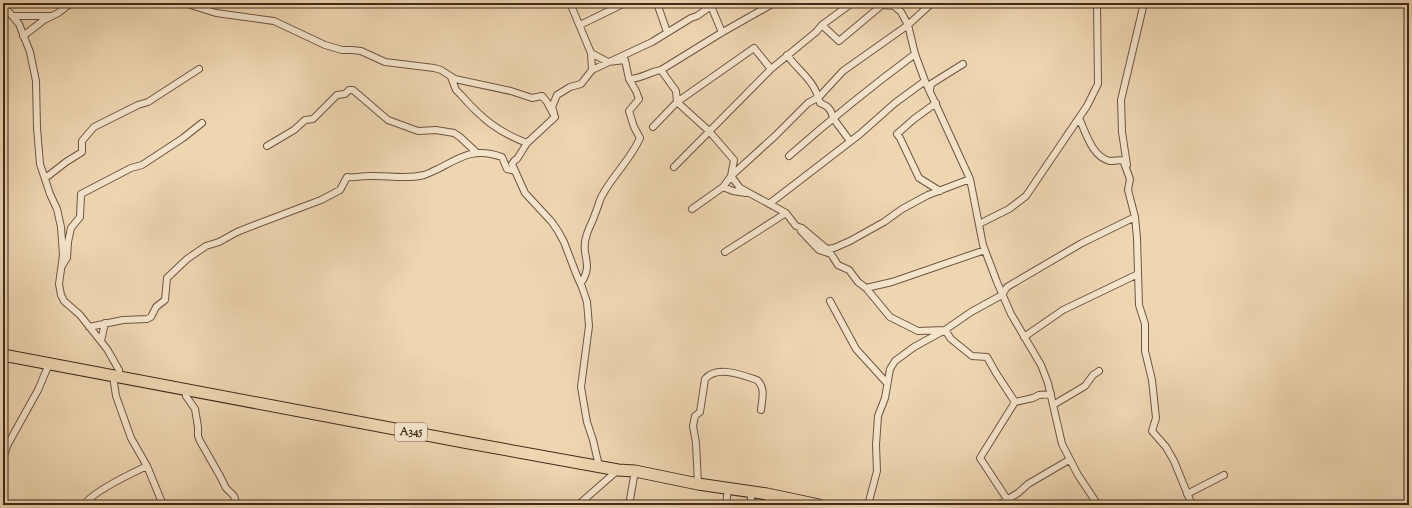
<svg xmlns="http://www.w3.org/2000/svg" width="1412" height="508" font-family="'Sorts Mill Goudy',serif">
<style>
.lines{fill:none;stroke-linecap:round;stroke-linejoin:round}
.street-casing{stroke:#6d5541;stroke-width:8}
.highway-casing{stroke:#422a1c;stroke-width:13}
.street{stroke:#f4e4cc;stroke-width:6}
.highway{stroke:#eed6b1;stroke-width:11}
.labels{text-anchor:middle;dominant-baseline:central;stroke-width:3;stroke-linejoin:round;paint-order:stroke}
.shield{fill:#f4e4cc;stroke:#776251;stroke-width:1}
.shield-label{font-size:11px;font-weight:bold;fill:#422a1c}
</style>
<rect width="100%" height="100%" fill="#eed6b1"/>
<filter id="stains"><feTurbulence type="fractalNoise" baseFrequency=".005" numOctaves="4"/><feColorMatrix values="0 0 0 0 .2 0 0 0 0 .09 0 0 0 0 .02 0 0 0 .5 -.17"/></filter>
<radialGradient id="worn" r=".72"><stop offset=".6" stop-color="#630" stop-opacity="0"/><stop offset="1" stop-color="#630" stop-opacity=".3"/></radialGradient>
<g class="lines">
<g class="street-casing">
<path id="street" d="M 184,3 L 216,13 L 274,21 L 325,45 L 342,50 L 352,50 L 361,51 L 385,62 L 434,68 L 441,70 L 455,79 L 511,91 L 532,98 L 542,96 L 547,102 L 555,117
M 570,3 L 591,53 L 592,70
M 657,3 L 667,32
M 893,3 L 894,6 L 901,12 L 908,25 L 915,54 L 925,81 L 970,179 L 983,245 L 997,282 L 1011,314 L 1041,365 L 1048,383 L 1062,444 L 1078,475 L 1098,505
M 3,5 L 19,24 L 30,52 L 36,81 L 37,128 L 40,164 L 50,194 L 57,209 L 61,227 L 63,255 L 59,284 L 61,295 L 64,301 L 80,315 L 107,349 L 119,370 L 120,378
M 13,16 L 50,16
M 580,25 L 625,3
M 822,25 L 839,41 L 882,5 L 894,6
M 23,36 L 44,20 L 58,13 L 71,3
M 787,55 C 800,73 814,79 820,103 C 828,106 831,109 833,118 L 850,141
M 661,70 L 721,33 L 774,3
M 451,77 L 456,90 L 461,95 C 481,118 498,132 527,143
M 629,79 C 641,79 649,72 661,70 L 676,91 L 677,102 L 709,131 L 734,160 L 731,176 L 740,188 L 786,213 L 796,226 L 802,228 L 827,249 L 834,248 L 850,241 L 884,222 L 902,209 L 928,195 L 970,179
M 930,90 L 931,84 L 963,64
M 936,103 L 914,119 L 897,134 L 900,138 L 919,178 L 940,191
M 554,113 L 552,107 L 557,95 L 570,87 L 581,84 L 592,70 L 652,42 L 691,18 L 697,16 L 711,6 L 721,30 L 721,33
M 555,117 L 527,143 L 517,159 L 515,160 L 512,164 L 525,193 L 551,221 L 558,231 L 564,242 L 577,276 L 582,287 L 587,302 L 589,326 L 581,387 L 587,422 L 593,440 L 599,466
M 1079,118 C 1086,133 1092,157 1110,161 C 1114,161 1119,160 1123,160 L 1130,179 L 1128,190 L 1135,217 L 1137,238 L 1139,305 L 1145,324 L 1145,351 L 1152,380 L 1156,418 L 1152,431 L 1166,447 L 1174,461 L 1192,505
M 653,127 L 677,102 L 754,48 L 771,69
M 267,146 L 294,130 L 305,120 L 313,119 L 337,95 L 345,94 L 349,90 L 353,90 L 388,120 L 418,131 L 436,130 L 454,133 L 460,137 L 477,153
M 789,156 C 830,120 872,86 915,54
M 1127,165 L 1122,132 L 1121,100 L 1144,3
M 674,167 L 771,69 L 816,32 L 822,25 L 852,3
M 44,176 L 48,176 L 66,162 L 82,152 L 82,141 L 94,127 L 138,105 L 148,102 L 199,69
M 723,187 L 733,191 L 746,193
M 769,204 L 860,134 L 895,103 L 925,81
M 692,209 L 723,187 L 731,176 L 775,136 L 808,103 L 819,97 L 843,71 L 908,25 L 932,3
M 979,224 L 1009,209 L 1026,196 L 1087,106 L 1098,84 L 1097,3
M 801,231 L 819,250 L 831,254 L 838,265 L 849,270 L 858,282 L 866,288 L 890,317 L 918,331 L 945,330 L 951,339 L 972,356 L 987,357 L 996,373 L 1015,402 L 1033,398 L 1039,395 L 1051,394
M 725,252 L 786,213
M 62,266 L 67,258 L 68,242 L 71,228 L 80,217 L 81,194 L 131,168 L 142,165 L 183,138 L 202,123
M 581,283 C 595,262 579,256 587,234 C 589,227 593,221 595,214 C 598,208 599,200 603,194 C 614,174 631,159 640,138 L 634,127 L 629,111 L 639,99 L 636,91 L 629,79 L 625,60 L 608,62 L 591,53
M 866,288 L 892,282 L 985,250
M 830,301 L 856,349 L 886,382
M 89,327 L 123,320 L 147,319 L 151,317 L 156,307 L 165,300 L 167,278 L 187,259 L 206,246 L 219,242 L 237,232 L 260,223 L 321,200 L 340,190 L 347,177 C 355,178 361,176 368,176 C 388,175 404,180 424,175 C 428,174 433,171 438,169 C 461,157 474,147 502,157 L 507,169 L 515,171
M 1024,337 L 1063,310 L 1138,274
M 101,341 L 105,323
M 113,376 L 116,396 L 131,438 L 147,466 L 163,505
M 185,389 L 186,396 L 195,409 L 198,427 L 198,436 L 200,441 L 220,476 L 226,488 L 234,496 L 237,505
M 1053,405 L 1085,386 L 1093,375 L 1099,371
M 3,458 L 8,444 L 38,390 L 49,364
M 698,484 L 696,443 L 693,426 L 695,416 L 700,412 L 705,379 C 717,365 742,375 757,380 C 766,388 762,399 761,410
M 750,491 L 752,505
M 767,494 L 771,505
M 1187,494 L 1224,475
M 1007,499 L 980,458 L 1015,402
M 84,505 C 92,492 132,473 147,466
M 578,505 L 618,470
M 629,505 L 635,471
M 726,505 L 728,488
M 868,505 L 877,471 L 876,445 L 878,416 L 885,398 L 890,369 L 895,361 L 914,347 L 945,330 L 971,312 L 1002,295 L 1007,287 L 1082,243 L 1135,217
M 998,505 L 1018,493 L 1028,484 L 1069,460"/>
</g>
<g class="highway-casing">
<path id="highway" d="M 3,355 L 469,443 L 618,470 L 635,471 L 698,484 L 767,494 L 819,505"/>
</g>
<use href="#street" class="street"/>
<use href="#highway" class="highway"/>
</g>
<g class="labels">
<rect class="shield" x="395" y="423" width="32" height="18" rx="3"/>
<g class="shield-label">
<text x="411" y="432">A345</text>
</g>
</g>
<rect width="1412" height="508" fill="none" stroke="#eed6b1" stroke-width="16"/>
<rect x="4" y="4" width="1404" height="500" fill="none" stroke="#422a1c" stroke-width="2"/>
<rect x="8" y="8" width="1396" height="492" fill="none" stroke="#422a1c"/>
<rect width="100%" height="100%" filter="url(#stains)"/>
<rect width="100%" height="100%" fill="url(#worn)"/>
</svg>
